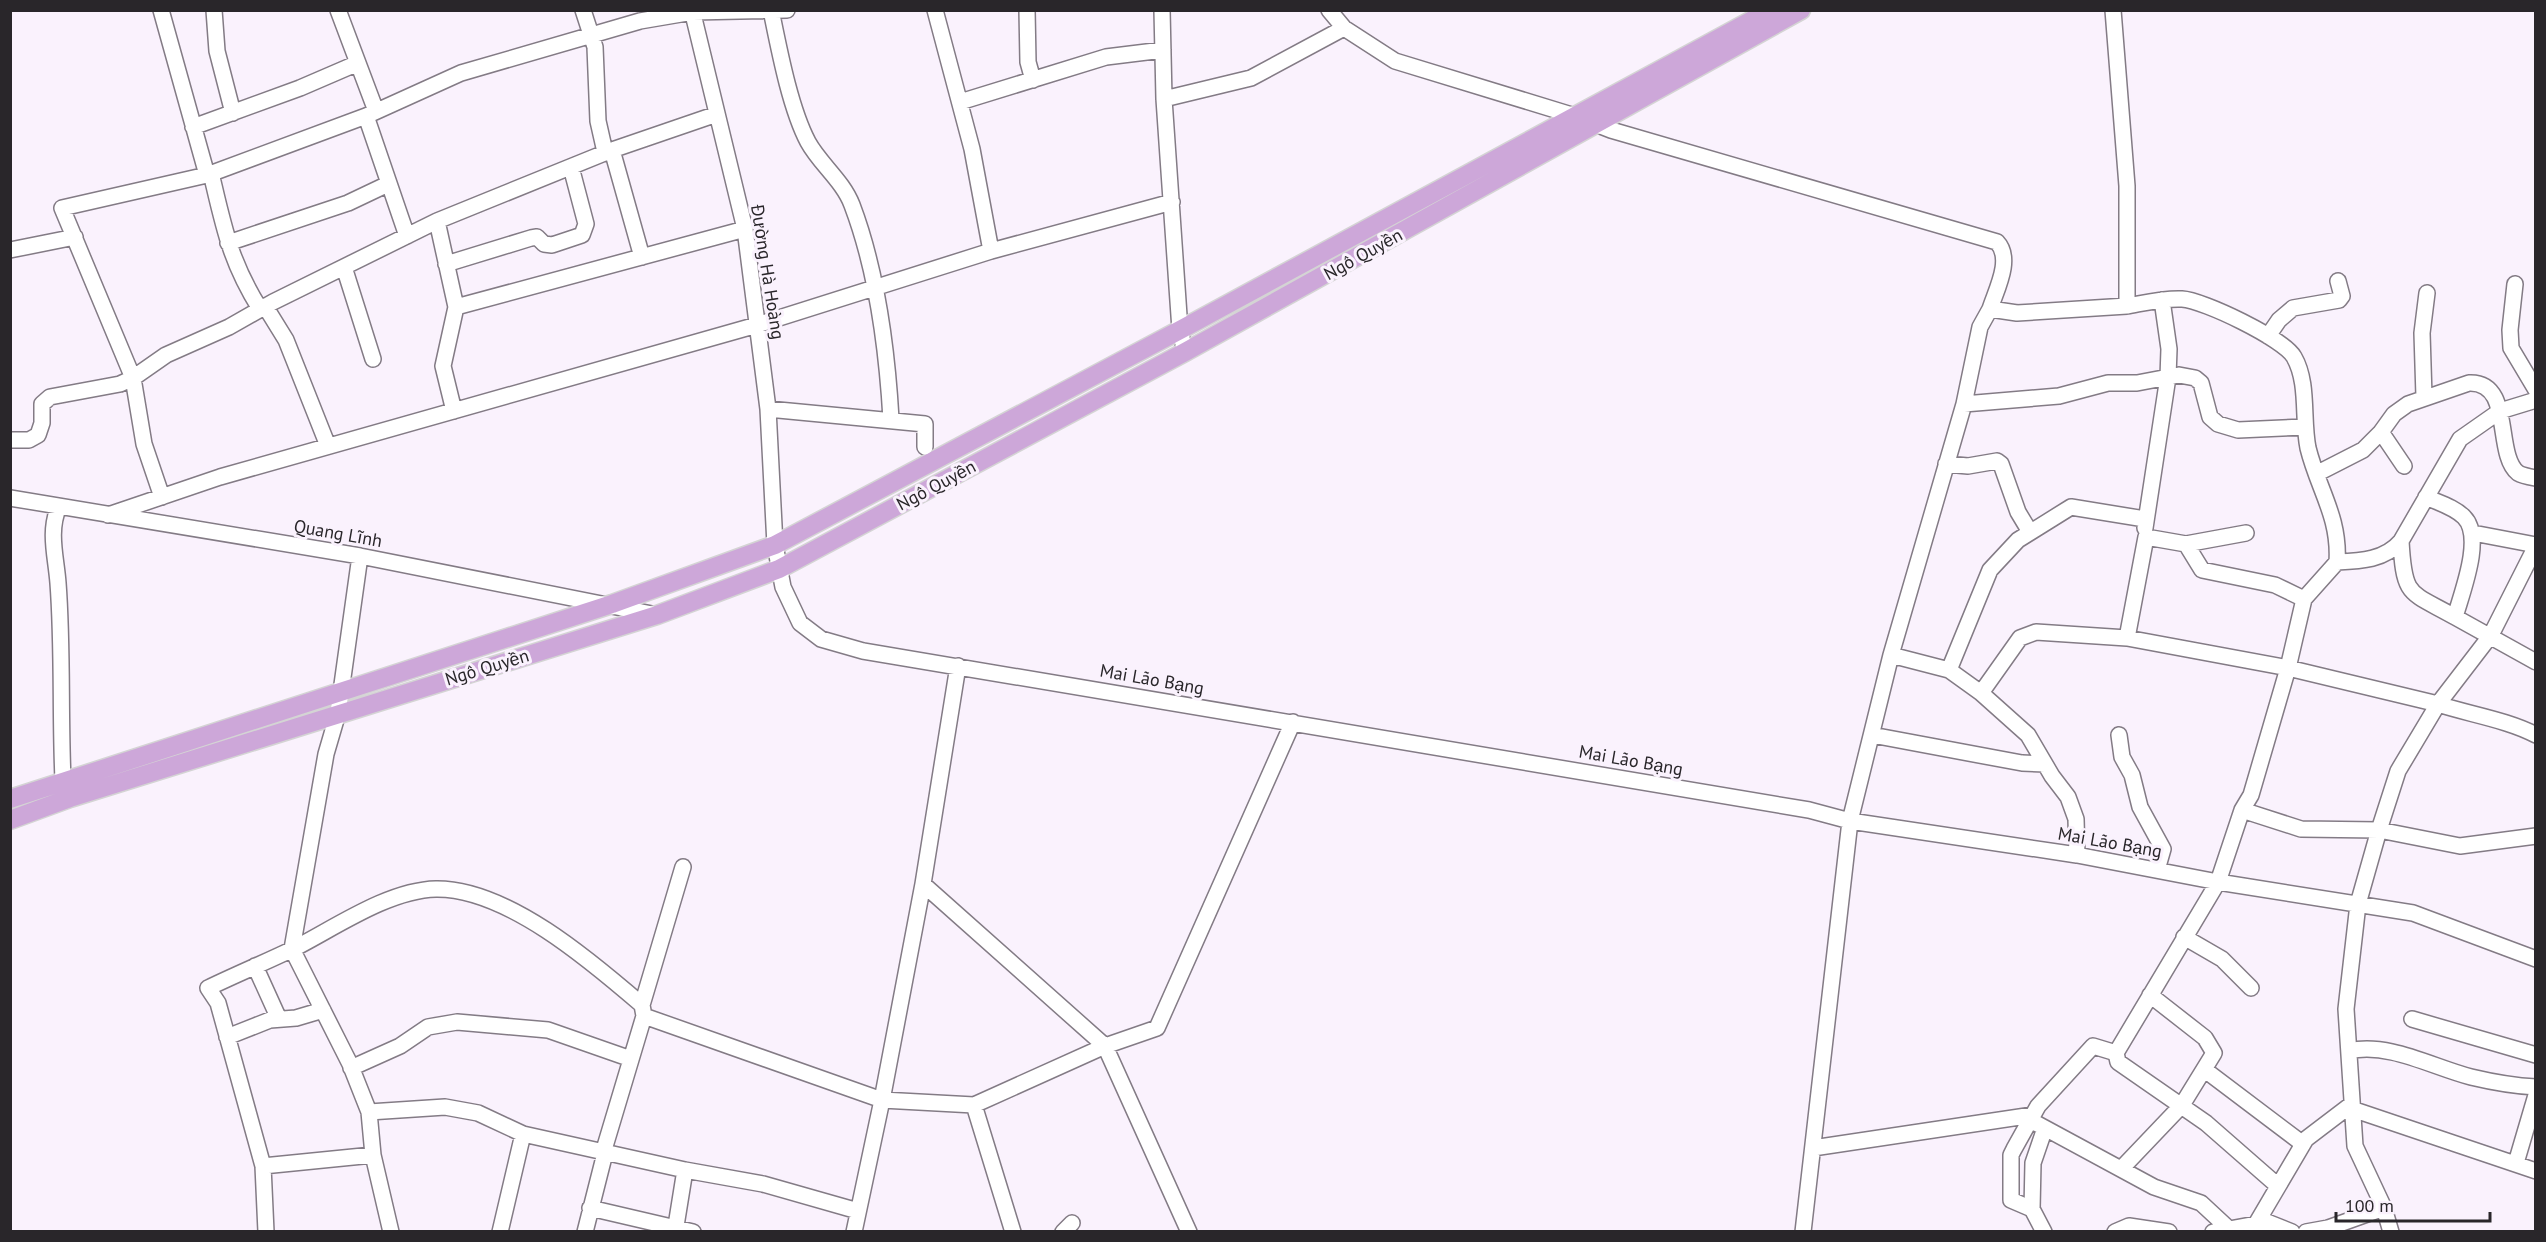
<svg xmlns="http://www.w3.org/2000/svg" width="2546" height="1242" font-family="'PT Sans',sans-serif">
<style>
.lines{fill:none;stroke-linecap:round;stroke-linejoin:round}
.minor-casing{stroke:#837b85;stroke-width:18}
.major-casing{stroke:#d4d4d4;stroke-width:21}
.minor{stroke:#fff;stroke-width:15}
.major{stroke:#cda7d9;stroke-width:18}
.labels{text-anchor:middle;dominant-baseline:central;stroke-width:6;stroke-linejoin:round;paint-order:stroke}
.street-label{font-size:18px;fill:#29262a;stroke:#faf2fd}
</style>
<rect width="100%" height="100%" fill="#faf2fd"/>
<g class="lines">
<g class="minor-casing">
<path id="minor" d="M 161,10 L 207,175
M 214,10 L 217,51 L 233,113
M 338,10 L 376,111
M 583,10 L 595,47 L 598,121 L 605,152
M 692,10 L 745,229 L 768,409 L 775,545 L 783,587 L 800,623 L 821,639 L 863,651 L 1809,810 L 1850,821 L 2077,855 L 2218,882 L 2413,913 L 2536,959
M 771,10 C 779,49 790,108 808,142 C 820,164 843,181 852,205 C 877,271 887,349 891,419
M 1027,10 L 1028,62 L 1033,80
M 1162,10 L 1164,99 L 1180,330 L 1185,352
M 1344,28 L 1395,61 L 1575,116 L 1611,130 L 1997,242 C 2013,259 1996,290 1990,309
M 1164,99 L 1251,78 L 1344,28 L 1329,10
M 960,102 L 1106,57 L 1163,50
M 193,127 L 300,88 L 358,63
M 612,150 L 642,257
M 211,173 C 224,228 230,261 260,309
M 437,221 L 456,307 L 745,229
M 407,236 L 366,116 L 461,73 L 640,21 L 693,12 L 787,10
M 228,243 L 348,203 L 388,184
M 10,250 L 75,237
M 991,251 L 1172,202
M 446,264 L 531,238 L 537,237 L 544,244 L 552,245 L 582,235 L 586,224 L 571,167
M 344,267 L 373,359
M 2515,284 L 2510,330 L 2511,348 L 2536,390
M 265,306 L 286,340 L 328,446
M 2127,306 C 2144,303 2164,298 2182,299 C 2203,300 2284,339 2294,357 C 2309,383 2302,419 2308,448 C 2318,489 2340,517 2337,562
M 2268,336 L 2279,320 L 2293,308 L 2339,300 L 2342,296 L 2338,281
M 2424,397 L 2422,333 L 2427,293
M 1964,404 L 2059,396 L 2108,383 L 2137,383 L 2179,375 L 2195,378 L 2201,383 L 2210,417 L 2218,424 L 2238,430 L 2305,427
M 768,409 L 925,424 L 925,447
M 454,411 L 443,366 L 456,307
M 2381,432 L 2404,466
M 10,440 L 29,440 L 38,435 L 42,423 L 42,404 L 50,397 L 120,384 L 133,378 L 62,208 L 207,175 L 366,116
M 1946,464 L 1968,466 L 1997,461 L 2001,464 L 2018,512 L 2030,532
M 2318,473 L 2363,450 L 2381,432 L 2394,414 L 2408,404 L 2469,383 C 2514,381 2494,454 2518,473 C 2523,476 2530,477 2536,478
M 162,497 L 144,444 L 133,378 L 166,355 L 229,327 L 273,302 L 437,221 L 612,150 L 717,114
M 2426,497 C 2439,503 2454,507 2464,517 C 2484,537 2462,592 2455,617 L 2536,662
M 10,498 L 360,556 L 657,615
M 59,506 C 48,532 56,556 58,583 C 63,648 60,715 63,780
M 108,515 L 220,477 L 757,325 L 991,251 L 972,149 L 935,10
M 2145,528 L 2168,377 L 2169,349 L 2162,300
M 2473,533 L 2536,545
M 2401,541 C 2404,598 2409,591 2455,617
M 2186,544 L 2246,533
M 360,556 L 338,713 L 326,754 L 292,949 L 350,1064 L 369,1112 L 373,1155 L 391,1232
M 2304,599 L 2275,585 L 2202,570 L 2186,544 L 2146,537 L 2127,638 L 2288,668 L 2438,704 L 2491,635 L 2536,546
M 1891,655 L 1949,670 L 1981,693 L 2020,638 L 2036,632 L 2127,638
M 958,666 L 923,884 L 882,1100 L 974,1105 L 1013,1232
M 1949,670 L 1990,570 L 2018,540 L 2071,507 L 2145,519
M 1981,693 L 2028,735 L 2052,776 L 2068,797 L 2076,819 L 2077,855
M 1872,735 L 2022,763 L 2045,764
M 2119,735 L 2122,757 L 2132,775 L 2140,807 L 2163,849 L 2157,870
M 2242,810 L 2301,829 L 2379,830 L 2460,846 L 2536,836
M 923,884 L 1105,1046 L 1189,1232
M 2184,937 L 2222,959 L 2251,988
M 255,966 L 279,1019
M 642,1005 L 683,867
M 2412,1019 L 2536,1055
M 227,1037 L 270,1020 L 296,1018 L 323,1010
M 2349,1051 C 2389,1042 2432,1067 2471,1077 C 2492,1082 2514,1086 2536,1087
M 2116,1053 L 2118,1062 L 2206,1123 L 2278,1186
M 351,1068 L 400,1046 L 428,1027 L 457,1022 L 548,1030 L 631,1059
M 2205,1070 L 2303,1144
M 974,1105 L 1105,1046 L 1157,1028 L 1293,722
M 2352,1109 L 2536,1171
M 369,1112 L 445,1107 L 478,1113 L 523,1134 L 685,1170 L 675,1232
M 2030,1120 L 2154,1187 L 2201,1203 L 2229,1229
M 1813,1148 L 2033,1115
M 603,1153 L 644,1016
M 2516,1163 L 2536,1095
M 263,1166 L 373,1155
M 2121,1169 L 2182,1105 L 2214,1053 L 2205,1038 L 2150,995
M 685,1170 L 763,1184 L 858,1211
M 590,1208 L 693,1232
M 2032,1209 L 2033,1163 L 2045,1128
M 2256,1224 L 2306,1139 L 2352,1104
M 266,1232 L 263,1166 L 218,1003 L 208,988 C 237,974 266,962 295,948 C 336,927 389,890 436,889 C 506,888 591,961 642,1005 L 644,1016 L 882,1100 L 854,1232
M 500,1232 L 523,1134
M 585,1232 L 605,1153
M 1063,1232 L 1072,1223
M 1803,1232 L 1850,821 L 1891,655 L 1964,404 L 1980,327 L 1990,309 L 2017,313 L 2127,306 L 2127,186 L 2113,10
M 2044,1232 L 2032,1209 L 2011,1200 L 2011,1155 L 2014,1149 L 2038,1106 L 2093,1046 L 2116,1053 L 2218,882 L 2242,810 L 2251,795 L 2288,668 L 2304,599 L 2337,562 C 2361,561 2385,560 2401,541 L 2460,439 L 2500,411 L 2536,400
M 2115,1232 L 2129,1226 L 2169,1232
M 2213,1232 L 2267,1222 L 2292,1232
M 2306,1232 L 2328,1228 L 2384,1208
M 2391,1232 L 2384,1208 L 2355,1146 L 2346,1009 L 2358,904 L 2379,830 L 2398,771 L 2438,704 C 2468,714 2508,720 2536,735"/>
</g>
<g class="major-casing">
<path id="major" d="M 10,799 L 612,604 L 775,545 L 1180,330 L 1771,10
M 10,820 L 70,798 L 657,615 L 779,569 L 1185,352 L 1801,10"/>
</g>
<use href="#minor" class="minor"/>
<use href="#major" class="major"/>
</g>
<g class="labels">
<g class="street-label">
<text transform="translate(1363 254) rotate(-29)">Ngô Quyền</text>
<text transform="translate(768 272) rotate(81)">Đường Hà Hoàng</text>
<text transform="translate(936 485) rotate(-28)">Ngô Quyền</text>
<text transform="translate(338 533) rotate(10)">Quang Lĩnh</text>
<text transform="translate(487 667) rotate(-17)">Ngô Quyền</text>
<text transform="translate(1152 679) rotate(10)">Mai Lão Bạng</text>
<text transform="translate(1631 760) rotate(10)">Mai Lão Bạng</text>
<text transform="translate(2110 842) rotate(10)">Mai Lão Bạng</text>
</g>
</g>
<rect width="2546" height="1242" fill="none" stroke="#29262a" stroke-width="24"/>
<path d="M2336 1212v9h154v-9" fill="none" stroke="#29262a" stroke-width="3"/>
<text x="2345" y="1212" font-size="18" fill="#29262a" stroke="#faf2fd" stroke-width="4.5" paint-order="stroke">100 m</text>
</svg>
